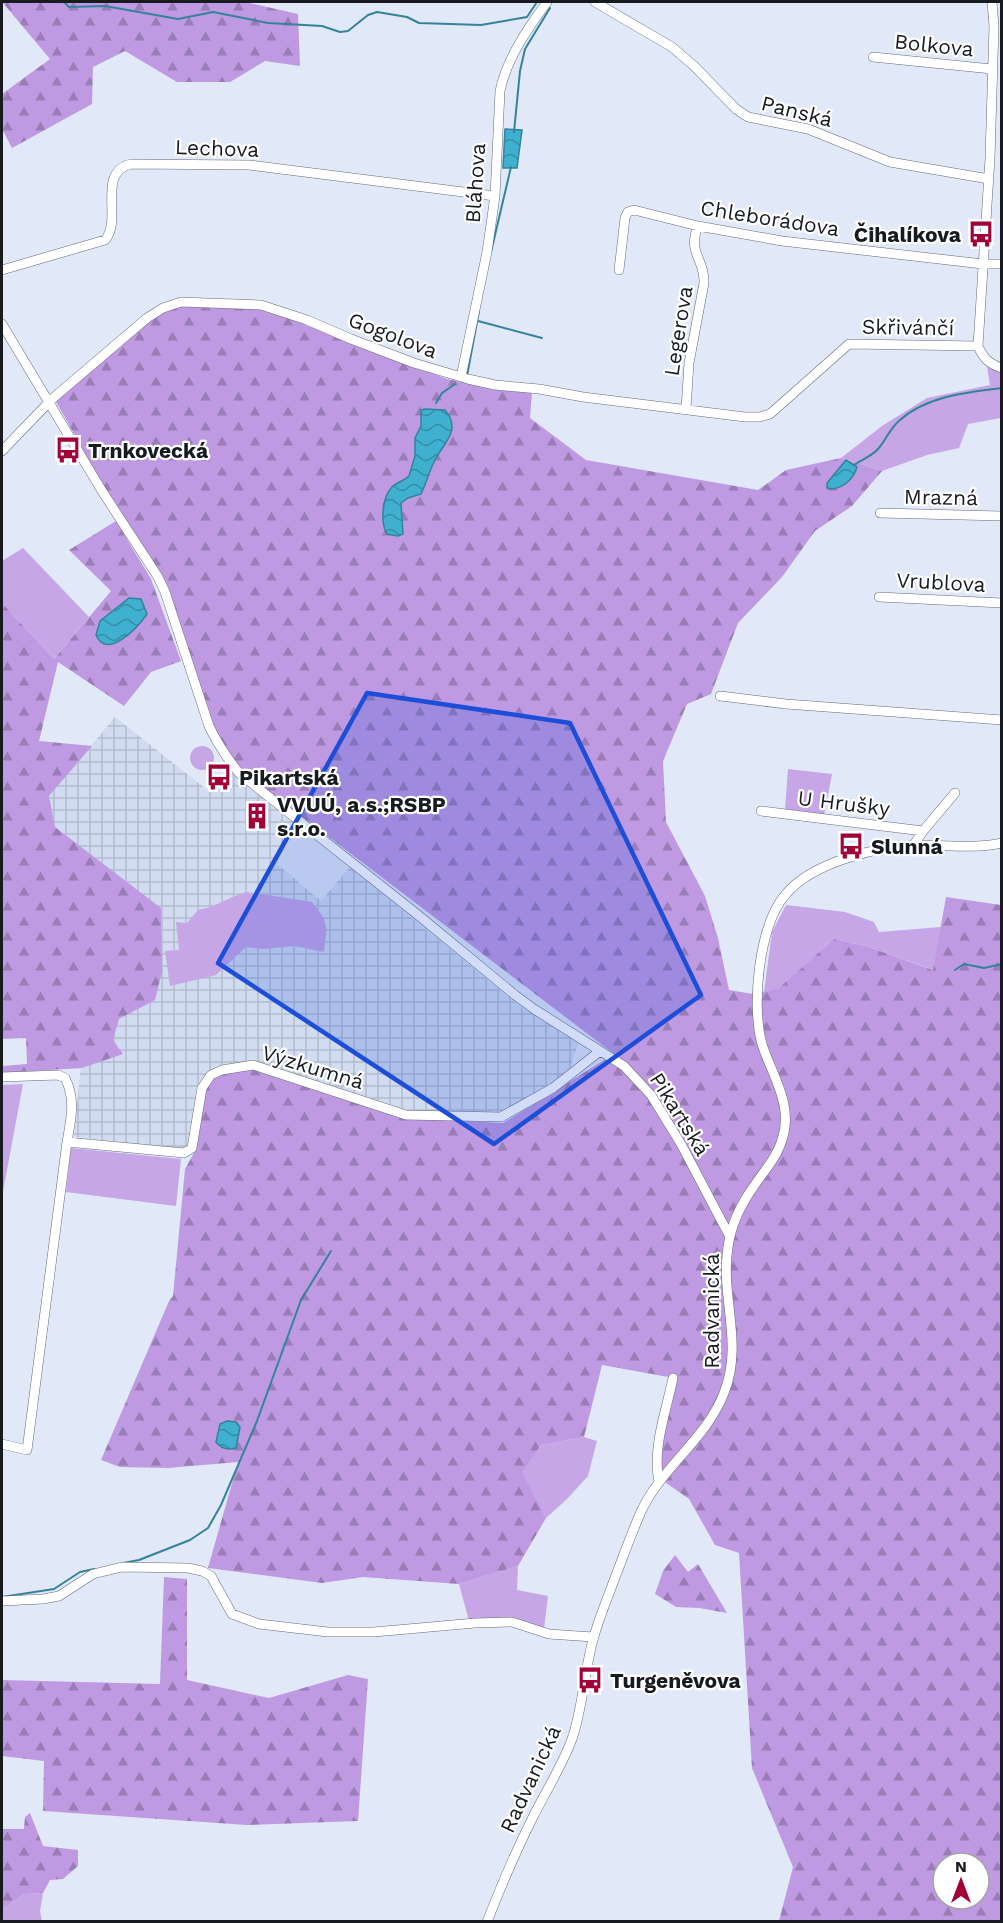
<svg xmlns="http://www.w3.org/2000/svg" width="1003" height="1923" font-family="'Work Sans',sans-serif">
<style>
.industrial{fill:url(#industrial-grid)}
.grass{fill:#c6a6e7}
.forest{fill:url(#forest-firs);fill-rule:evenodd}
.water{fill:url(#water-waves);stroke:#33839a;stroke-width:1.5}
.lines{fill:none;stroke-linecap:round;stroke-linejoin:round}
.stream{stroke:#33839a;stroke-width:2}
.minor-casing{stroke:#646b77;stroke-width:10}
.minor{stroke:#fff;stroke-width:9}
.marked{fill:#1d4ed8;fill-opacity:0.2;stroke:#1d4ed8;stroke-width:4.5;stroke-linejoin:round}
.labels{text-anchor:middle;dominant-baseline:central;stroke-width:4.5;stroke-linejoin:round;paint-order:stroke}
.street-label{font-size:21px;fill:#171a1f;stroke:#fff}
.poi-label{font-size:21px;font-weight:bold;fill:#171a1f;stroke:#fff;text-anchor:start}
</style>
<defs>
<pattern id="industrial-grid" width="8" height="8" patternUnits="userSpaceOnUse" patternTransform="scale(1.5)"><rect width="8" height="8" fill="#d1dcf1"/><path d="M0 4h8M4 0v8" fill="none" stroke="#b3bcce"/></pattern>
<pattern id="forest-firs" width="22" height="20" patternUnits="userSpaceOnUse" patternTransform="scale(1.5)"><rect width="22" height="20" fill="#bf9ae2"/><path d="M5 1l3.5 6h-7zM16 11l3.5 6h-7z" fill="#9a7db7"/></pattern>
<pattern id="water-waves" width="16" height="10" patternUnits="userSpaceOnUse" patternTransform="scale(1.5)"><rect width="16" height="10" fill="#3fb0cf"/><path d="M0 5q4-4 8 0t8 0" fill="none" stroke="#348ea7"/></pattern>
</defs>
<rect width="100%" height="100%" fill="#e1e8f7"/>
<path class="industrial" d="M 115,717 L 206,789 L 217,792 L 232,773 L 299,826 L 275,855 L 276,863 L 321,901 L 350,867 L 521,1007 L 579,1042 L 569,1071 L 564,1078 L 502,1112 L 485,1116 L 408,1110 L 264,1064 L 219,1068 L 205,1075 L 196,1091 L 189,1145 L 183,1149 L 74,1137 L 87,1002 L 49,796 Z"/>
<path class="grass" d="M 987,367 L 1001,373 L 1001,418 L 968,424 L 959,448 L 927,455 L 882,471 L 841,458 L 882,426 L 927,398 L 990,385 Z
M 23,548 L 89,617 L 54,659 L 2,603 L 2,561 Z
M190 758a12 12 0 1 1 24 0a12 12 0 1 1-24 0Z
M 788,769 L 832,774 L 824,815 L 785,809 Z
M 247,892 L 312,902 C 330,924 327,925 324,952 L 294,946 L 263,949 L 246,947 L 216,975 L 170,986 L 165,951 L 179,950 L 176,922 L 187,923 L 198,910 C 216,907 229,897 247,892 Z
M 786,905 L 845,912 L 874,922 L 879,932 L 941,927 L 934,970 L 866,946 L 834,939 L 780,988 L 764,992 L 772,932 Z
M 23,1084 L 2,1197 L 2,1085 Z
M 71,1148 L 181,1159 L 176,1206 L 66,1192 Z
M 584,1437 L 597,1441 L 588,1476 L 567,1499 L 546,1518 L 521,1472 L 541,1445 Z
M 518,1566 L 517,1590 L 548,1596 L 544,1629 L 469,1621 L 459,1584 Z
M 43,1893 L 40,1911 L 42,1921 L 2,1921 L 2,1909 L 24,1894 Z"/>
<path class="forest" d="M 4,2 L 245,2 L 298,14 L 300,66 L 265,61 L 230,82 L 177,82 L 125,51 L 93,67 L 92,104 L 12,148 L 2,129 L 2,94 L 50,59 L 3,3 Z
M 186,304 L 264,309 L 447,379 L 493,388 L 532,391 L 530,418 L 586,460 L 758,490 L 786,470 L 841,458 L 882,471 L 852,506 L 815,531 L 782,577 L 738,623 L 711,694 L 687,704 L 663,761 L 666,822 L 705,896 L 718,938 L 729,990 L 753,994 L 779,988 L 834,939 L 866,946 L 933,970 L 946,897 L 1001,905 L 1001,1921 L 779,1921 L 793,1867 L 752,1768 L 739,1553 L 715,1545 L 689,1499 L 655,1475 L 674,1378 L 602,1365 L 584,1437 L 541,1445 L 522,1472 L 546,1518 L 518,1566 L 459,1584 L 363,1577 L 322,1583 L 208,1568 L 238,1462 L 168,1468 L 120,1467 L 101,1460 L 169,1301 L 173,1296 L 185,1169 L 196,1149 L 205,1091 L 210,1081 L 223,1074 L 252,1068 L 403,1118 L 503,1123 L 614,1054 L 246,774 L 227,752 L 216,734 L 168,587 L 112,501 L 55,400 L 155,317 L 169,308 ZM 943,1863 L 979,1863 L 979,1899 L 943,1899 Z
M 116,521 L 151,579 L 181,661 L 151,672 L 124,706 L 58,662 L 39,741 L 92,746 L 49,796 L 55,827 L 161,908 L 162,972 L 155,1000 L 119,1019 L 113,1040 L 123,1054 L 82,1068 L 2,1073 L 2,1066 L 27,1064 L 26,1038 L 2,1039 L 2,603 L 54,659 L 111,591 L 69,550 Z
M 675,1555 L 688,1572 L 698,1564 L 727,1613 L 699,1608 L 676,1607 L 655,1594 L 663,1571 Z
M 164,1577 L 187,1579 L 187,1680 L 269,1698 L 348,1675 L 368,1679 L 358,1821 L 247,1825 L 43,1811 L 44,1761 L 2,1756 L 2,1680 L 160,1684 Z
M 30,1813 L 43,1846 L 78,1850 L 78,1866 L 63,1879 L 50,1880 L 43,1893 L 24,1894 L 2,1909 L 2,1829 L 24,1829 L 25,1817 Z"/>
<path class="water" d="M 505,129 L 522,130 L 517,168 L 503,168 Z
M 425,409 L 445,410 C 463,431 442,444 434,462 C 429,472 426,484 421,494 L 408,498 L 401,503 L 403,534 L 398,536 L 387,534 C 380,522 382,498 392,487 C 397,482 404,481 409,476 L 415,456 L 415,438 L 421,426 L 421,410 Z
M 846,460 L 857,467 C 854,479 840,492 827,488 L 827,483 Z
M 129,598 L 141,599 L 147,614 C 138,627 107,661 96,635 L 100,621 Z
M 227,1421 L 236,1422 L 240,1427 L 236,1448 C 227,1450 222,1449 216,1442 L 220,1424 Z"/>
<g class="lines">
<path class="stream" d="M 64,2 L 69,7 L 105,6 L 178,19 L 213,12 L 268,23 L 322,26 L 340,32 L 348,31 L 368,15 L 377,12 L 407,17 L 419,23 L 481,25 L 527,17 L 537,2
M 514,132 L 520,71 L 525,49 L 550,8
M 491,252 L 511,167
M 478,321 L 542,338
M 467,376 L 479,311
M 436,403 L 442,393 L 455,384
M 854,465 C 861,460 872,456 878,449 C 886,440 890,428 900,420 C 927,396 968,392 1002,388
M 955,970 L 964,964 L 984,968 L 1002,964
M 123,1563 L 139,1560 L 190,1540 L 208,1528 L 221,1505 L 257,1421 L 301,1300 L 331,1251
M 2,1597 L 54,1589 L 80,1572 L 94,1569"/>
<g class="minor-casing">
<path id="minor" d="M 595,2 L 672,47 L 694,66 L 736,109 L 748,117 L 808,129 L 890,162 L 989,179
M 873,57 L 992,69
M 2,270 L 105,240 C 123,220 96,172 131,164 L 249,165 L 495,196
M 619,270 L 625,218 L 628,212 L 634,210 L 698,226 L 782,241 L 983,264 L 1002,264
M 2,324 L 102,491 L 158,577 L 165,592 L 209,726 C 217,743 227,758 239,773 L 418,915 L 515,995 L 534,1009 L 624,1066 L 651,1095 L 681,1144 L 730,1237
M 978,346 L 990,158 L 994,26 L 992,2
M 461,377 L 487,252 L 495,196 L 500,91 C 507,58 528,28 547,2
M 686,409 L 689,363 L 704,283 C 705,258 687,254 698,226
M 2,451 L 52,399 L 147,318 L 163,308 L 181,302 L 261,305 L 307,320 L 351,339 L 414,363 L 468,379 L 495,385 L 539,389 L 583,397 L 745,417 L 760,417 L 770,414 L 849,344 L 978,346 C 983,358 989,364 1002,368
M 880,513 L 1002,516
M 879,597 L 1002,603
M 720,696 L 786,704 L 1002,720
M 761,811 L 923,831
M 913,846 L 923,831 L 955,793
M 2,1077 L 58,1075 L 65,1078 C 76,1099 71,1119 67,1142
M 2,1444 L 27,1450 L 67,1142 L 184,1153 L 192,1148 L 202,1088 L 211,1075 L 222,1070 L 253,1065 L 406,1115 L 501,1117 L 553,1088 L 600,1051
M 659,1482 C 652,1448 666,1412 673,1378
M 2,1601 L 43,1599 L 59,1596 L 93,1574 L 122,1567 L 188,1568 L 202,1571 L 211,1576 L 232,1614 L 259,1624 L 328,1632 L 374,1632 L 475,1623 L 512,1622 L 549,1634 L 593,1637
M 487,1922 C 501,1886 516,1851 533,1817 C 546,1791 562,1766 572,1739 C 583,1707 584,1672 593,1640 C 598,1621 606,1602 613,1583 C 622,1560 630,1537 640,1514 C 660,1468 706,1440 724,1393 C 744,1343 720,1297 728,1247 C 731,1225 741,1204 754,1186 C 764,1171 777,1157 782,1140 C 794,1105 772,1076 762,1044 C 751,1005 759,926 785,895 C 813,861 880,846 921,845 C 948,845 975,849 1002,843"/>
</g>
<use href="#minor" class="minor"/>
</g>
<path class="marked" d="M 367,693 L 570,723 L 701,995 L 494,1144 L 218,963 Z"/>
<defs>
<g id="bus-bare" transform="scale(2.07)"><path d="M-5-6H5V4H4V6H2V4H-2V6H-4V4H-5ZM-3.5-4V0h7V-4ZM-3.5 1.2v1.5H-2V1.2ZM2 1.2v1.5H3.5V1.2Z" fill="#a10139" stroke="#fff" stroke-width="2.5" paint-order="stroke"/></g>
<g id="building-bare" transform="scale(2.07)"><path d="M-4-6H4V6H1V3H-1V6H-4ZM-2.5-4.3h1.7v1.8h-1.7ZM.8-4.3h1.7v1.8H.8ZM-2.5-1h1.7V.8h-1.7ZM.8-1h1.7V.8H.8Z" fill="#a10139" stroke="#fff" stroke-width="2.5" paint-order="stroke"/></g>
</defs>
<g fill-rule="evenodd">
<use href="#bus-bare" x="981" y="234"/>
<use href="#bus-bare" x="68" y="450"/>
<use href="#bus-bare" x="219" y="777"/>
<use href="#building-bare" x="257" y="816"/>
<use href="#bus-bare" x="851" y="846"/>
<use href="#bus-bare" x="590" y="1680"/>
</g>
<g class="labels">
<g class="street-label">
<text transform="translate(934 45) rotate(6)">Bolkova</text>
<text transform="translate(797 111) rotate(14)">Panská</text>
<text transform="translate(217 148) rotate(2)">Lechova</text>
<text transform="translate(475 183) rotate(-86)">Bláhova</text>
<text transform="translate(770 218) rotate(9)">Chleborádova</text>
<text transform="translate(908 327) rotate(1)">Skřivánčí</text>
<text transform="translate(678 331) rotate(-81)">Legerova</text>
<text transform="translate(393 335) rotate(21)">Gogolova</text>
<text transform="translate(941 497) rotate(1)">Mrazná</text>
<text transform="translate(941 582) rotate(3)">Vrublova</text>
<text transform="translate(844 803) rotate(7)">U Hrušky</text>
<text transform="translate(313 1067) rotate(17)">Výzkumná</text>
<text transform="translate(680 1114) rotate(58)">Pikartská</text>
<text transform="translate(711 1311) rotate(-90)">Radvanická</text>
<text transform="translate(530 1779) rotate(-65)">Radvanická</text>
</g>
<g class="poi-label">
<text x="961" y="234" text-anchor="end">Čihalíkova</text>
<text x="88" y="450">Trnkovecká</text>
<text x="239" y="777">Pikartská</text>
<text x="277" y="804">VVUÚ, a.s.;RSBP<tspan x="277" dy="24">s.r.o.</tspan></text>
<text x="871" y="846">Slunná</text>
<text x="610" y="1680">Turgeněvova</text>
</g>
</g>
<rect width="1003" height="1923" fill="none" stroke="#171a1f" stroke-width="6"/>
<g transform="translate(961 1881)"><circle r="28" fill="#ffffff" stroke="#a2a3a5" stroke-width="1.5"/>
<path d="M0-4.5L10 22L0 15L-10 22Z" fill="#a10139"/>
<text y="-9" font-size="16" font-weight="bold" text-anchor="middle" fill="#171a1f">N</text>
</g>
</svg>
